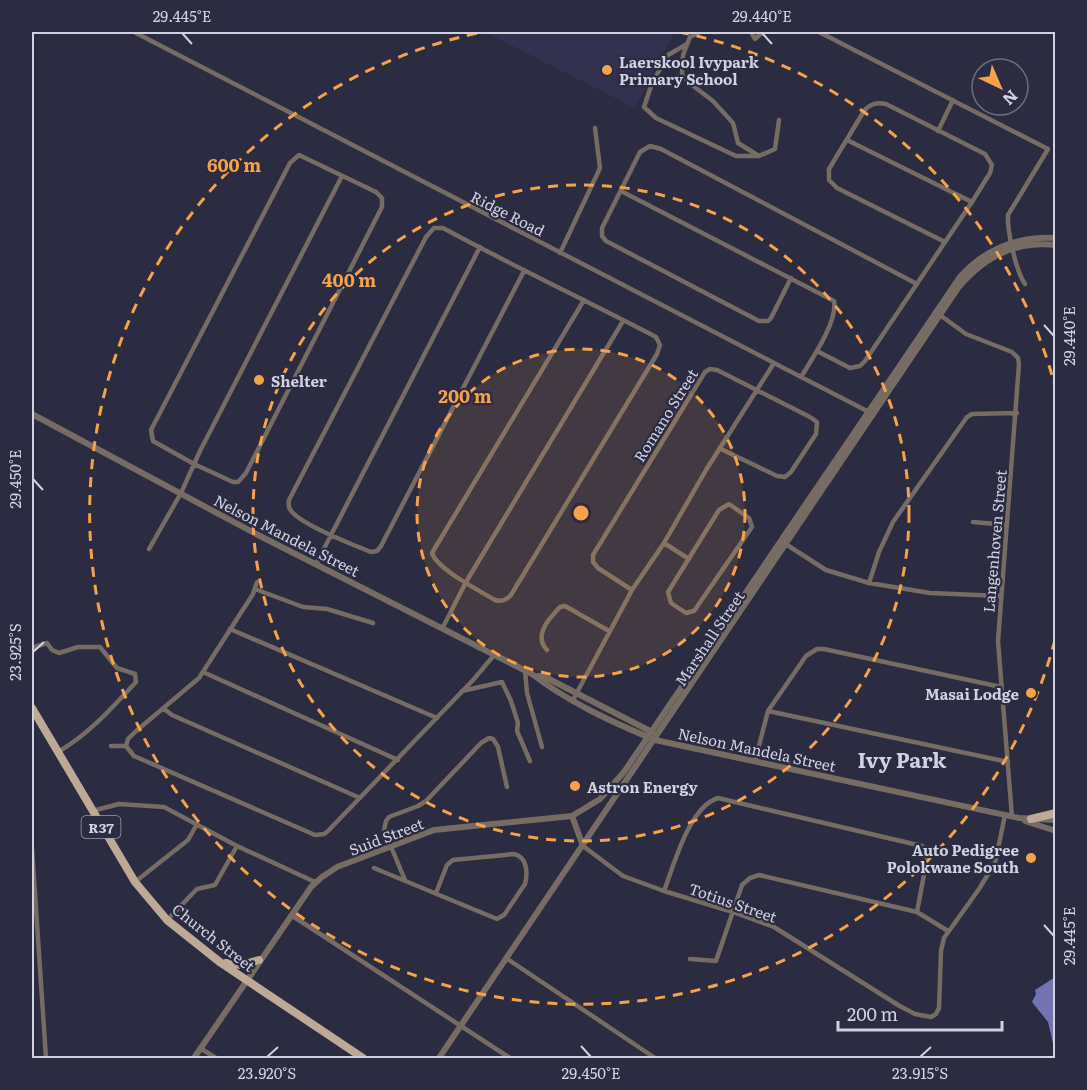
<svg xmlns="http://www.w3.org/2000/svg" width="1087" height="1090" font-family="Literata,serif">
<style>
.built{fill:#323250}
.water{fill:#7373b2}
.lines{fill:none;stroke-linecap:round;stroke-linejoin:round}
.minor{stroke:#766c63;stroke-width:4.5}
.tertiary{stroke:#766c63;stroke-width:6}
.primary{stroke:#bea996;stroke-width:8}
.ticks{fill:none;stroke:#d0d1e1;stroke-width:2}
.ring{fill:none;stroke:#f6a248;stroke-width:3;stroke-dasharray:10 8}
.poi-dot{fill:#f6a248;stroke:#2b2b42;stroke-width:2}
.labels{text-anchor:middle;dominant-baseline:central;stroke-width:4.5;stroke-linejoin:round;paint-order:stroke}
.shield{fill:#2b2b42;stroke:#9e9fb1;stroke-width:1.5}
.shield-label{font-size:14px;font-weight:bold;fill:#d0d1e1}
.poi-label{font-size:15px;font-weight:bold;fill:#d0d1e1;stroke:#2b2b42;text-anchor:start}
.street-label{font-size:15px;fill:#d0d1e1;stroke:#2b2b42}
.district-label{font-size:21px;font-weight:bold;fill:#d0d1e1;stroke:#2b2b42}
.centre{fill:#f6a248;stroke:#2b2b42;stroke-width:3}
.ring-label{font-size:18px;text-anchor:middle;font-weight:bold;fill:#f6a248;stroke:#2b2b42;stroke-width:4.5;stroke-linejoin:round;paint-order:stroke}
.neatline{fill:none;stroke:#d0d1e1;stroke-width:2}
.ticks-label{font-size:15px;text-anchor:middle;fill:#d0d1e1}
</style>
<rect width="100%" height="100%" fill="#2b2b42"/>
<path class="built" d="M 485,32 L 674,32 L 635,108 Z"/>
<path class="water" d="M 1052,979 L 1055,979 L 1055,1052 L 1048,1022 L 1032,1002 L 1036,994 L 1035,990 Z"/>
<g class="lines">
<path class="minor" d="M 134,32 L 869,412
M 700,32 L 690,37 L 683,55 L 682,74 L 688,82 L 713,101 L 733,123 L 738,143 L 759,156
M 714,32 L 718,32
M 751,32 L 755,39 L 763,32
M 819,32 L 1048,149 L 1008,215 C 1007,231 1016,271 1025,284
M 687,44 L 668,55 L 652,83 L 644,107 L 656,118 L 736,156 L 759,156 L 775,149 L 779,120
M 938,131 L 953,100
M 847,140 L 972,202
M 299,155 L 376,192 L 382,198 L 382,207 L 246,473 L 238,482 L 233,482 L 194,464 L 153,441 L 151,430 L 290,163 Z
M 621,191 L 834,301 C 838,321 812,359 801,377
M 560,253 L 600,168 L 595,128
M 524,271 L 381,546 L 377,551 L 371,552 C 351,544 307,527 293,513 C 289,509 288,506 289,500 L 426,237 L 434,228 L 443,228 C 513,266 585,300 656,337 L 660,345 L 657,354 L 511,595 C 506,600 502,602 495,600 C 480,591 437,569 432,553 L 584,300
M 791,278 L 771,318 L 768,321 L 759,321 L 606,241 L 602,236 L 602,228 L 640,152 L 650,146 L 661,149 L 917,284
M 940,315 L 966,334 L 1012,352 L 1018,358 L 1019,364 L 998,641 L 1012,817
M 817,351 L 850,368 L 860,366 L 865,361 L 972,202 L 990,173 L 992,165 L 985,154 L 886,104 C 876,102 870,104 864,111 L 829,169 L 829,180 L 837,188 L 945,242
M 729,504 L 749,518 L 752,527 L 694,611 L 686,613 L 671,603 L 668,592 L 719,510 Z
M 973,522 L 1007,525
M 664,543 L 689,559
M 784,543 L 826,570 L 869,583 L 930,593 L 1001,596
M 149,549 L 181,493 L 200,451 L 342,176
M 316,564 L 480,247
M 869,583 L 879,552 L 893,522 L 967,417 L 972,414 L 1017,413
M 255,589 L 303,607 L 327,609 L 373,623
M 632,590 L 598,568 L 593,562 L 593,555 L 705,372 L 710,369 L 717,370 L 810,417 L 817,422 L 816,434 L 791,472 L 785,477 L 777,476 L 721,449
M 230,629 L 437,718
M 442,629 L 466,582 L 623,321
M 32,648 L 47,643 L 52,650 L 59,653 L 78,647 L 100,647 L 117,668 L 135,674 L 136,682 C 112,708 89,734 58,752
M 547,650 C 533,635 549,619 560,607 L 565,606 L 609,631
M 525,670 L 527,693 L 542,747
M 203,672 L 398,760
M 462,691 L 502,682 L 511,701 L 518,723 L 517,731 L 530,761
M 573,700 L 632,590 L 664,543 L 706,470 L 774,363
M 164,709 L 172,715 L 360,798
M 768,711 L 1008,762
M 111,746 L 126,746
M 126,746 L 134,756 L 315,835 L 324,834 L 328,831 L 474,679 L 495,654
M 126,746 L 128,739 L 135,732 L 199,678 L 253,594 L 257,582
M 755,761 L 768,711 L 806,656 L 817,649 L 824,649 L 1001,687
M 92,811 L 119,804 L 164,807 L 237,846 L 215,885 L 197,889 L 167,920
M 237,846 L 315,882
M 583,846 L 623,876 L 664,891 L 733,912 L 774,927 L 898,1005 L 915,1014 L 931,1017 L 936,1014 L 939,1008 L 941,951 L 944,938 L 979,889 L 995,863 L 1005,815
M 32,849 L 46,1058
M 374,868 L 497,919 L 504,915 L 525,884 C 528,872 527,857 514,854 L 453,860 L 447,865 L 436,893
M 405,880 L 384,830 L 386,821 L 389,817 L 418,806 L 426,801 L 481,743 L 489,738 L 493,739 L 498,747 L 507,787
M 135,882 L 188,840 L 197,824
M 664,891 C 674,865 689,807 718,798 L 922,846 L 928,853 L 917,912
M 291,915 L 510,1058
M 506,958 L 655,1058
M 690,959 L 716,961 L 742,885 L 750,878 L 759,875 L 917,912 L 948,931
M 200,1048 L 216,1058"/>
<path class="tertiary" d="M 32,414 L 258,535 L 532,674 C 568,702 612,722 655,740 L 1019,818 L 1056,820
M 538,676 L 549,679 L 652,732
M 572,816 L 583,846
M 1025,821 L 1056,831
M 194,1058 L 311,887 L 322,877 L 337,867 L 434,830 L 572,816 L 600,799 L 624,772 L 960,277 C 985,249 1018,236 1056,238
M 439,1058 L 958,288 C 983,258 1015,240 1056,245"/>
<path class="primary" d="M 32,708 L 135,882 L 167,920 L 221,963 L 363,1058
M 1031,819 L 1056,813
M 226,963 L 241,965 L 259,960"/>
</g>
<path class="ticks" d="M 182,33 L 192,44M 762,33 L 772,44M 1044,325 L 1054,336M 33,479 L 43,490M 33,652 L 44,642M 1044,925 L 1054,936M 581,1046 L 591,1057M 267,1057 L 278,1047M 920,1057 L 931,1047"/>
<circle cx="581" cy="513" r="164" fill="#f6a248" fill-opacity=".12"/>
<g class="ring">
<circle cx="581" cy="513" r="164"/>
<circle cx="581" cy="513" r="328"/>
<path d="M1055 640A491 491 0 1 1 483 32M679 32A491 491 0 0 1 1055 386"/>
</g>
<g class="poi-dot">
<circle cx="607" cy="70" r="6"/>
<circle cx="259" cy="380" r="6"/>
<circle cx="1031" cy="693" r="6"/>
<circle cx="575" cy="786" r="6"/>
<circle cx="1031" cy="858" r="6"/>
</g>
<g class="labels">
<rect class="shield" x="81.5" y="816" width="39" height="22" rx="4.5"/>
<g class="shield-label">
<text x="101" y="827">R37</text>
</g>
<g class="poi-label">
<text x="619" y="61">Laerskool Ivypark<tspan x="619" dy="17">Primary School</tspan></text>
<text x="271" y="380">Shelter</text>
<text x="1019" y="693" text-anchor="end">Masai Lodge</text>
<text x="587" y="786">Astron Energy</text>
<text x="1019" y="849" text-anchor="end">Auto Pedigree<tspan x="1019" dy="17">Polokwane South</tspan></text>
</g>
<g class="street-label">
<text transform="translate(508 213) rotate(27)">Ridge Road</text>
<text transform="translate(665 415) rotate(-58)">Romano Street</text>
<text transform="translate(287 535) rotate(27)">Nelson Mandela Street</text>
<text transform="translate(994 541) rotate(-85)">Langenhoven Street</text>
<text transform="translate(709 638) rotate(-56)">Marshall Street</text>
<text transform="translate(757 749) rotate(12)">Nelson Mandela Street</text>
<text transform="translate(386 836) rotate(-21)">Suid Street</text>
<text transform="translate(733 902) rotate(19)">Totius Street</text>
<text transform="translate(214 937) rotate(38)">Church Street</text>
</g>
<g class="district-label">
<text x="902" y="758">Ivy Park</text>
</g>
</g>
<circle cx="581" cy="513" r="9" class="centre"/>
<g class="ring-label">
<text x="234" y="172">600 m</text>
<text x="349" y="287">400 m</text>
<text x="465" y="403">200 m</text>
</g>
<rect width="1087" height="1090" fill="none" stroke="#2b2b42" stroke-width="66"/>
<g transform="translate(1000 87) rotate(136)"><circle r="28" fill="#2b2b42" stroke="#6d6d82" stroke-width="1.5"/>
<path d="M0-4.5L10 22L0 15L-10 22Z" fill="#f6a248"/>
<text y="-9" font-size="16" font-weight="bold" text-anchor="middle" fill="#d0d1e1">N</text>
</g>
<path d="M838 1021v9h164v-9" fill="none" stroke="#d0d1e1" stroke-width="3"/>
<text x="847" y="1021" font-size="18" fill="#d0d1e1" stroke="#2b2b42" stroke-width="4.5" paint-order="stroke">200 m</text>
<rect x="33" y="33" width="1021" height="1024" class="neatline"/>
<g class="ticks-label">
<text x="182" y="22">29.445°E</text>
<text x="762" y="22">29.440°E</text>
<text transform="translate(1070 336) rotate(-90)" y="5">29.440°E</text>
<text transform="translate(16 479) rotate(-90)" y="5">29.450°E</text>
<text transform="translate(16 652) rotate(-90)" y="5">23.925°S</text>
<text transform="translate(1070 936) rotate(-90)" y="5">29.445°E</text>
<text x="267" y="1079">23.920°S</text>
<text x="591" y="1079">29.450°E</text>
<text x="920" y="1079">23.915°S</text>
</g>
</svg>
